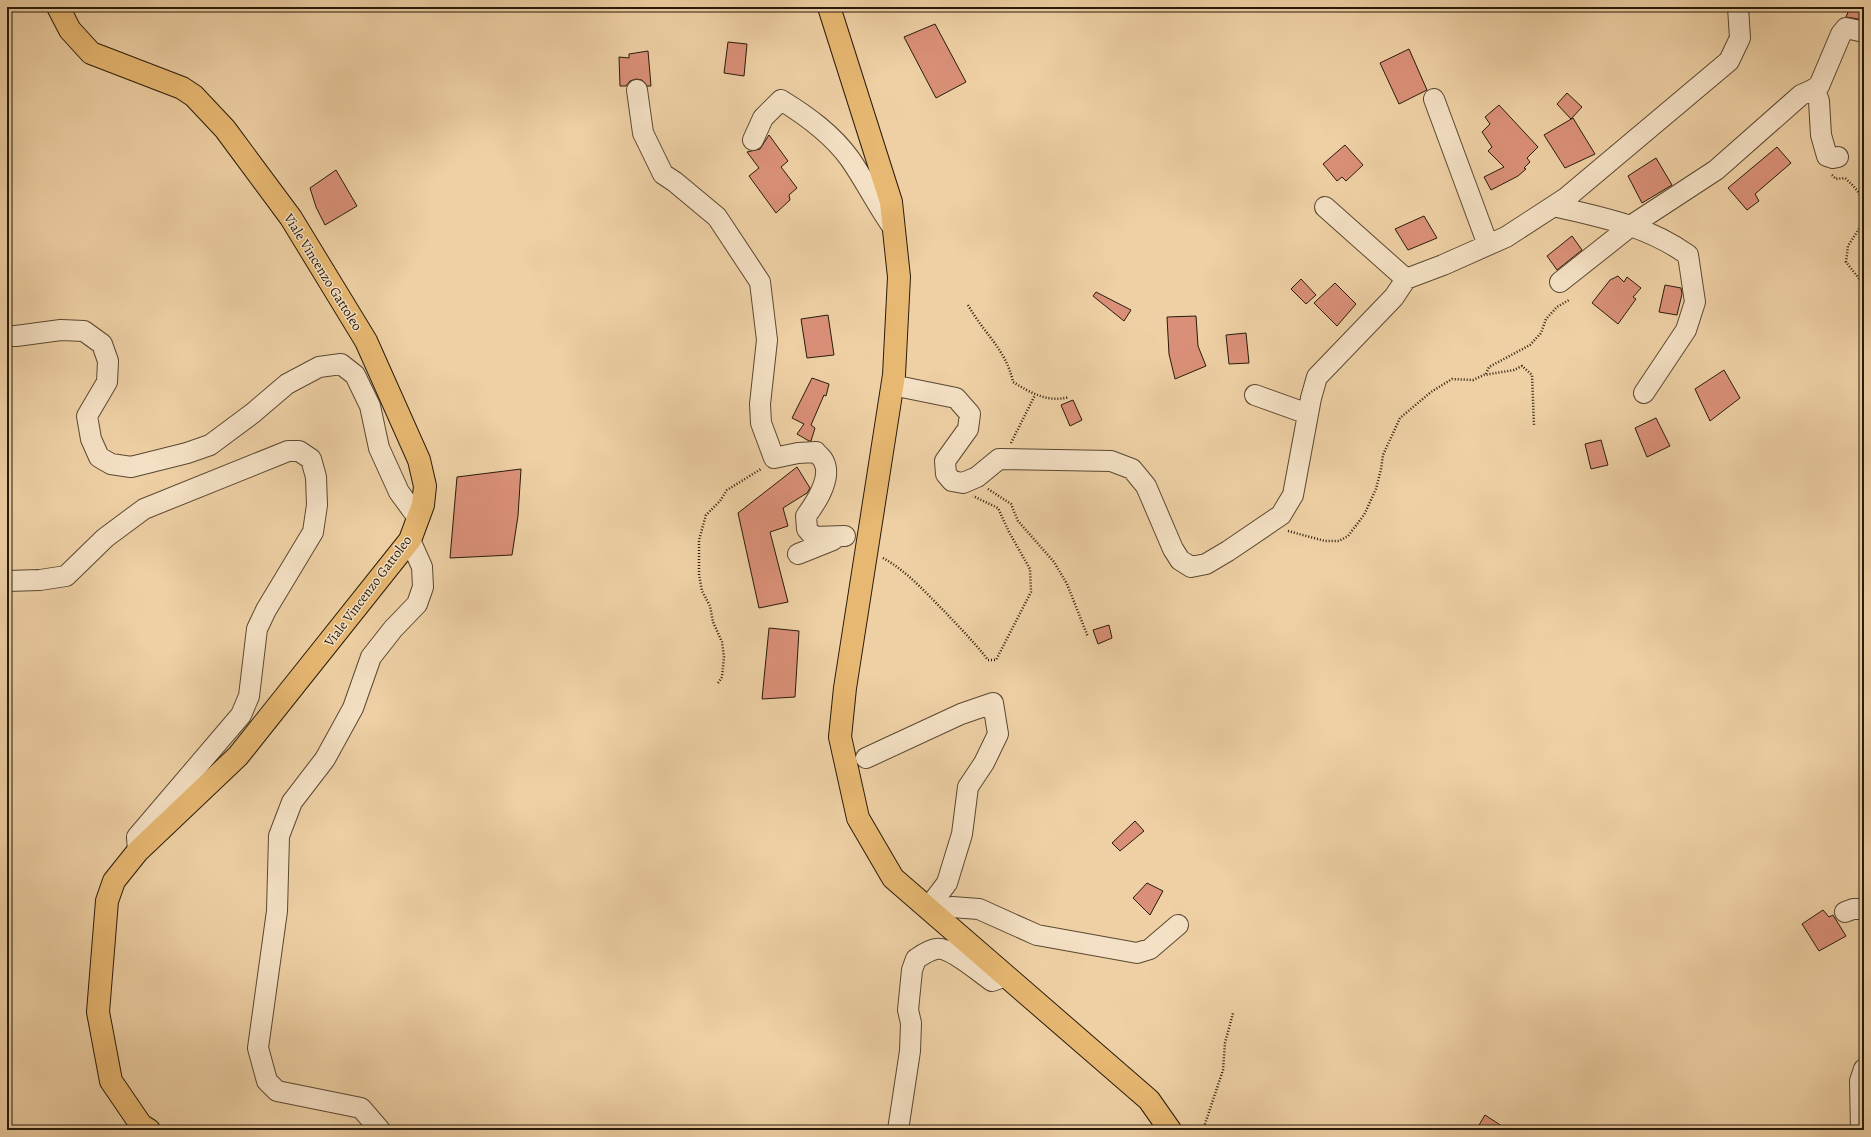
<svg xmlns="http://www.w3.org/2000/svg" width="1871" height="1137" font-family="Alegreya,serif">
<style>
.building{fill:#da9078;stroke:#281b0b}
.lines{fill:none;stroke-linecap:round;stroke-linejoin:round}
.minor-casing{stroke:#5a4831;stroke-width:22}
.major-casing{stroke:#281b0b;stroke-width:24}
.path{stroke:#281b0b;stroke-width:2.5;stroke-dasharray:1 2;stroke-linecap:butt}
.minor{stroke:#f4e0c4;stroke-width:20}
.major{stroke:#e7b872;stroke-width:22}
.labels{text-anchor:middle;dominant-baseline:central;stroke-width:3;stroke-linejoin:round;paint-order:stroke}
.street-label{font-size:14px;fill:#281b0b;stroke:#f4e0c4}
</style>
<rect width="100%" height="100%" fill="#eed0a4"/>
<filter id="stains"><feTurbulence type="fractalNoise" baseFrequency=".005" numOctaves="4"/><feColorMatrix values="0 0 0 0 .2 0 0 0 0 .09 0 0 0 0 .02 0 0 0 .5 -.17"/></filter>
<radialGradient id="worn" r=".72"><stop offset=".6" stop-color="#630" stop-opacity="0"/><stop offset="1" stop-color="#630" stop-opacity=".3"/></radialGradient>
<path class="building" d="M 1850,7 L 1864,7 L 1864,20 L 1846,17 Z
M 935,24 L 966,82 L 936,98 L 904,37 Z
M 728,42 L 747,44 L 744,76 L 724,73 Z
M 1409,49 L 1427,90 L 1399,104 L 1380,63 Z
M 648,51 L 651,86 L 647,86 L 642,80 L 636,79 L 630,81 L 626,86 L 620,86 L 619,57 L 629,58 L 629,54 Z
M 1567,93 L 1582,107 L 1571,119 L 1557,104 Z
M 1499,105 L 1538,147 L 1527,158 L 1530,162 L 1524,168 L 1526,169 L 1518,176 L 1491,190 L 1484,177 L 1504,167 L 1488,151 L 1492,147 L 1482,132 L 1490,124 L 1485,117 Z
M 1573,118 L 1595,154 L 1565,168 L 1544,135 Z
M 769,135 L 788,161 L 781,167 L 797,188 L 789,195 L 790,200 L 776,213 L 749,176 L 759,168 L 747,152 L 760,149 Z
M 1345,145 L 1363,165 L 1346,181 L 1342,177 L 1337,181 L 1323,164 Z
M 1777,147 L 1791,163 L 1755,194 L 1759,201 L 1747,210 L 1728,188 Z
M 1656,158 L 1672,185 L 1642,203 L 1628,176 Z
M 336,170 L 357,206 L 325,225 L 316,207 L 310,188 Z
M 1424,216 L 1437,238 L 1408,250 L 1395,229 Z
M 1572,236 L 1582,250 L 1557,270 L 1547,256 Z
M 1618,276 L 1624,282 L 1627,277 L 1641,288 L 1633,297 L 1636,299 L 1618,324 L 1592,303 L 1610,280 Z
M 1301,279 L 1316,295 L 1306,304 L 1291,289 Z
M 1335,283 L 1356,304 L 1337,326 L 1314,303 Z
M 1665,285 L 1681,288 L 1682,294 L 1677,315 L 1659,312 Z
M 1096,292 L 1131,310 L 1124,321 L 1093,296 Z
M 828,315 L 834,355 L 807,358 L 801,319 Z
M 1196,316 L 1198,346 L 1206,366 L 1175,379 L 1169,354 L 1167,317 Z
M 1246,333 L 1249,363 L 1229,364 L 1226,335 Z
M 1724,370 L 1740,398 L 1710,421 L 1695,389 Z
M 812,378 L 829,384 L 826,396 L 824,395 L 811,425 L 815,428 L 811,441 L 809,441 L 797,434 L 804,424 L 792,418 Z
M 1073,400 L 1082,420 L 1070,426 L 1061,405 Z
M 1656,418 L 1670,446 L 1647,457 L 1635,428 Z
M 1601,440 L 1608,465 L 1591,469 L 1585,444 Z
M 797,467 L 810,488 L 807,493 L 783,508 L 788,526 L 770,532 L 788,602 L 759,608 L 738,513 Z
M 521,469 L 518,516 L 512,555 L 450,558 L 457,477 Z
M 1109,625 L 1112,638 L 1098,644 L 1093,630 Z
M 769,628 L 799,631 L 795,697 L 762,699 Z
M 1135,821 L 1144,831 L 1120,851 L 1112,843 Z
M 1147,883 L 1163,891 L 1150,915 L 1133,898 Z
M 1823,910 L 1829,917 L 1833,915 L 1846,936 L 1819,951 L 1802,924 Z
M 1485,1115 L 1508,1130 L 1484,1130 L 1479,1125 Z"/>
<g class="lines">
<g class="minor-casing">
<path id="minor" d="M 637,90 L 643,133 L 663,174 L 675,182 L 717,217 L 760,282 L 767,340 L 760,404 L 761,423 L 774,458 L 798,453 L 816,452 C 818,455 823,458 824,462 C 832,478 815,504 806,516 L 807,529 L 814,537 L 845,536
M 1810,91 L 1819,86 L 1841,34 L 1846,28 L 1864,32
M 1434,99 L 1488,245
M 753,140 L 763,118 L 781,100 C 807,116 832,134 850,159 C 866,182 878,207 894,229
M 1554,206 C 1603,218 1646,225 1688,255 L 1695,302 L 1686,330 L 1644,393
M 1325,207 L 1406,279
M 1560,282 L 1632,225 L 1716,170 L 1801,95 L 1810,91 L 1816,93 L 1819,101 L 1821,135 L 1827,156 L 1833,158 L 1838,157
M 7,336 L 16,336 L 61,330 L 84,331 L 102,344 L 108,361 L 107,382 L 87,416 L 91,439 L 99,457 L 111,464 L 131,467 L 187,453 L 210,445 L 253,413 L 287,384 L 319,367 L 341,364 L 355,375 L 370,406 L 379,448 L 399,492 L 418,518
M 892,385 L 956,398 L 970,414 L 968,429 L 945,461 L 946,474 L 952,481 L 963,483 L 977,477 L 999,459 L 1111,461 L 1132,469 L 1146,486 L 1173,549 L 1180,560 L 1191,567 L 1206,564 L 1228,551 L 1281,515 L 1293,495 L 1311,398 L 1317,377 L 1394,297 L 1406,279 L 1443,265 L 1506,237 L 1566,198 L 1729,61 L 1740,38 L 1738,7
M 1255,395 L 1308,414
M 798,554 L 833,540
M 7,581 L 40,580 L 66,576 L 105,538 L 144,509 L 288,451 L 299,451 L 311,459 L 316,477 L 317,505 L 313,532 L 266,610 L 257,629 L 249,696 L 241,715 L 137,837 L 138,851
M 866,758 L 961,714 L 993,703 L 998,734 L 984,763 L 968,787 L 962,834 L 947,883 L 928,908
M 952,907 L 979,909 L 1037,935 L 1137,953 L 1150,949 L 1178,925
M 1845,912 L 1853,909 L 1864,909
M 380,1130 L 361,1108 L 277,1091 L 267,1081 L 258,1048 L 277,911 L 279,836 L 292,802 L 325,759 L 353,708 L 371,657 L 393,629 L 417,604 L 423,587 L 422,567 L 410,540
M 898,1130 L 910,1051 L 911,1023 L 908,1010 L 912,970 L 916,959 C 922,955 929,950 936,949 C 950,946 980,973 992,981 L 1006,976
M 1861,1130 L 1860,1081 L 1864,1069"/>
</g>
<g class="major-casing">
<path id="major" d="M 58,7 L 70,30 L 91,53 L 182,88 L 194,96 L 225,129 L 291,218 L 366,341 L 419,460 L 425,486 L 423,505 L 410,540 L 238,756 L 138,851 L 114,881 L 107,901 L 98,1012 L 111,1081 L 141,1125 L 149,1130
M 829,7 L 891,202 L 899,277 L 894,375 L 845,688 L 840,737 L 858,818 L 893,878 L 1149,1100 L 1170,1130"/>
</g>
<path class="path" d="M 1832,175 L 1836,179 L 1845,178 C 1855,187 1862,194 1864,207
M 1861,281 L 1846,262 L 1848,246 L 1862,224 L 1864,212
M 968,305 C 984,334 1006,349 1013,382 C 1031,393 1048,403 1069,397
M 1486,374 L 1489,367 L 1530,345 L 1541,333 L 1546,319 L 1557,307 L 1569,300
M 1011,443 L 1035,395
M 988,489 L 1011,504 L 1018,521 L 1054,562 L 1067,584 L 1088,637
M 1288,531 L 1325,541 L 1339,541 L 1348,536 L 1364,515 L 1376,489 L 1381,469 L 1383,455 L 1400,418 L 1431,392 L 1452,379 L 1473,380 L 1484,375 L 1514,370 L 1522,366 L 1532,375 L 1534,426
M 883,558 C 907,571 927,594 946,613 C 960,628 975,643 988,660 L 996,660 L 1031,592 L 1030,569 L 1009,532 L 998,508 L 973,496
M 718,683 L 722,677 L 724,657 L 722,642 L 713,622 L 710,606 L 702,591 L 699,575 L 699,540 L 706,515 L 720,501 L 727,490 L 761,469
M 1203,1130 L 1223,1070 L 1225,1043 L 1233,1013"/>
<use href="#minor" class="minor"/>
<use href="#major" class="major"/>
</g>
<g class="labels">
<g class="street-label">
<text transform="translate(323 272) rotate(58)">Viale Vincenzo Gattoleo</text>
<text transform="translate(368 591) rotate(-53)">Viale Vincenzo Gattoleo</text>
</g>
</g>
<rect width="1871" height="1137" fill="none" stroke="#eed0a4" stroke-width="24"/>
<rect x="8" y="8" width="1855" height="1121" fill="none" stroke="#281b0b" stroke-width="2"/>
<rect x="12" y="12" width="1847" height="1113" fill="none" stroke="#281b0b"/>
<rect width="100%" height="100%" filter="url(#stains)"/>
<rect width="100%" height="100%" fill="url(#worn)"/>
</svg>
